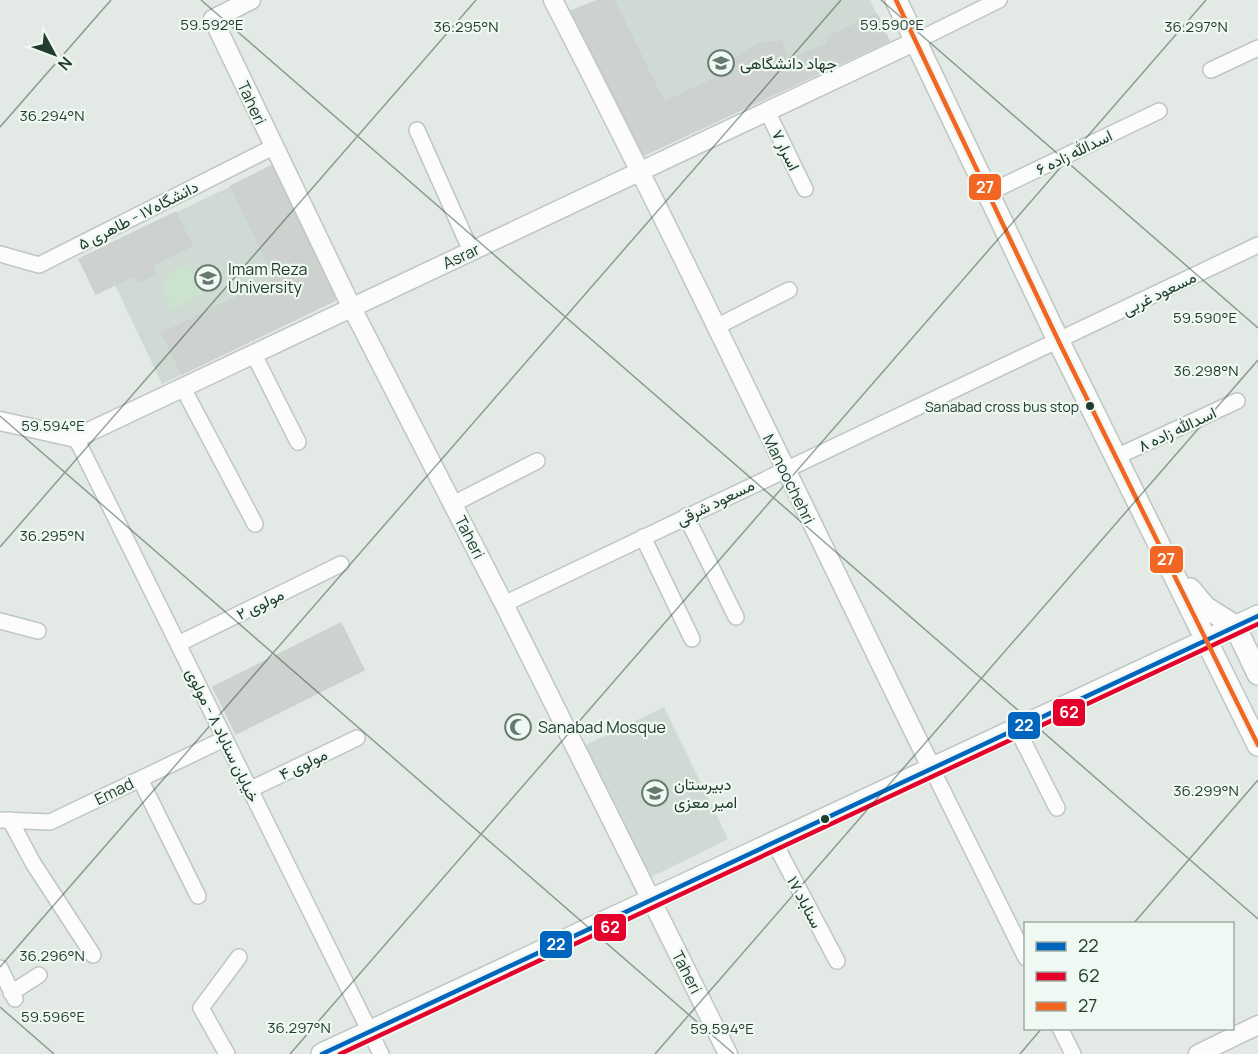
<svg xmlns="http://www.w3.org/2000/svg" width="1258" height="1054" font-family="Manrope,Vazirmatn,sans-serif">
<style>
.built{fill:#d0dad4}
.green{fill:#cbe3cd}
.building{fill:#cdd2cf;stroke:#cbd2ce;stroke-width:1.5}
.lines{fill:none;stroke-linecap:round;stroke-linejoin:round}
.minor-casing{stroke:#c0c6c2;stroke-width:18}
.tertiary-casing{stroke:#c0c6c2;stroke-width:21}
.secondary-casing{stroke:#bec7c2;stroke-width:24}
.minor{stroke:#fbfcfb;stroke-width:15}
.tertiary{stroke:#fbfcfb;stroke-width:18}
.secondary{stroke:#fbfcfb;stroke-width:21}
.bus-1-casing{stroke:#f0f8f3;stroke-width:9}
.bus-2-casing{stroke:#f0f8f3;stroke-width:9}
.bus-3-casing{stroke:#f0f8f3;stroke-width:9}
.bus-1{stroke:#0065bd;stroke-width:4.5}
.bus-2{stroke:#e4002b;stroke-width:4.5}
.bus-3{stroke:#f26522;stroke-width:4.5}
.ticks{fill:none;stroke:#203d2f;stroke-width:1.5;stroke-opacity:0.45}
.bus-dot{fill:#203d2f;stroke:#f0f8f3;stroke-width:2}
.labels{text-anchor:middle;dominant-baseline:central;stroke-width:4.5;stroke-linejoin:round;paint-order:stroke}
.bus-label{font-size:14px;fill:#203d2f;stroke:#f0f8f3;text-anchor:end}
.poi-label{font-size:16px;fill:#203d2f;stroke:#f0f8f3;text-anchor:start}
.street-label{font-size:16px;fill:#203d2f;stroke:#f0f8f3}
.ticks-label{font-size:15px;text-anchor:middle;fill:#203d2f;stroke:#f0f8f3;stroke-width:4.5;stroke-linejoin:round;paint-order:stroke}
.line-badge{stroke:#f0f8f3;stroke-width:2}
.badge-label{font-size:16px;text-anchor:middle;font-weight:bold;fill:#fff}
</style>
<rect width="100%" height="100%" fill="#e3e9e5"/>
<path class="built" d="M 599,0 L 870,0 L 889,41 L 644,155 L 570,12 Z
M 273,166 L 337,299 L 162,384 L 115,285 L 96,294 L 79,259 Z
M 664,707 L 728,839 L 647,879 L 582,747 Z"/>
<path class="green" d="M 189,263 L 203,294 L 172,310 C 158,284 163,276 189,263 Z"/>
<path class="building" d="M 599,0 L 614,0 L 664,102 L 723,75 L 719,67 L 759,44 L 781,41 L 790,60 L 828,43 L 826,38 L 877,14 L 889,41 L 644,155 L 571,11 Z
M 271,166 L 336,300 L 182,374 L 162,333 L 275,279 L 231,186 Z
M 176,212 L 192,246 L 152,265 L 156,274 L 138,282 L 135,275 L 96,294 L 79,259 Z
M 341,623 L 364,670 L 236,734 L 213,687 Z"/>
<g class="lines">
<g class="minor-casing">
<path id="minor" d="M 916,41 L 999,0
M 1211,70 L 1258,48
M 767,111 L 805,189
M 417,130 L 471,251
M 988,193 L 1159,111
M 0,254 L 39,265 L 273,147
M 716,327 L 789,290
M 254,355 L 298,442
M 183,388 L 255,524
M 76,438 L 381,1054
M 1116,457 L 1237,401
M 453,504 L 537,461
M 686,516 L 736,617
M 643,537 L 692,639
M 504,604 L 1258,245
M 0,621 L 38,631
M 178,644 L 341,564
M 1017,729 L 1057,808
M 932,769 L 1026,958
M 140,779 L 198,896
M 249,790 L 357,738
M 0,820 L 50,822 L 224,739
M 10,820 L 33,863 L 93,955
M 774,842 L 837,961
M 0,968 L 15,999
M 11,993 L 39,975
M 1060,1028 L 1073,1054
M 227,1054 L 201,1008 L 239,957"/>
</g>
<g class="tertiary-casing">
<path id="tertiary" d="M 251,0 L 213,19 L 352,308 L 504,604 L 728,1054
M 553,0 C 684,254 806,513 932,769
M 0,421 L 76,438 L 916,41
M 1198,1054 L 1258,1025"/>
</g>
<g class="secondary-casing">
<path id="secondary" d="M 896,0 L 1059,342 L 1258,745
M 1190,589 L 1205,607 L 1235,626 L 1258,674
M 322,1054 L 1258,616"/>
</g>
<use href="#minor" class="minor"/>
<use href="#tertiary" class="tertiary"/>
<use href="#secondary" class="secondary"/>
<g class="bus-1-casing">
<path id="bus-1" d="M 322,1054 L 1258,616"/>
</g>
<g class="bus-2-casing">
<path id="bus-2" d="M 340,1054 L 1258,624"/>
</g>
<g class="bus-3-casing">
<path id="bus-3" d="M 896,0 L 1059,342 L 1258,745"/>
</g>
<use href="#bus-1" class="bus-1"/>
<use href="#bus-2" class="bus-2"/>
<use href="#bus-3" class="bus-3"/>
</g>
<path class="ticks" d="M 201,0 L 1258,919M 881,0 L 1258,328M 0,127 L 111,0M 0,416 L 734,1054M 0,547 L 476,0M 1133,924 L 1258,780M 0,967 L 841,0M 0,1007 L 54,1054M 290,1054 L 1206,0M 655,1054 L 1258,360M 1020,1054 L 1042,1028"/>
<defs>
<g id="university-ring" transform="scale(1.35)"><circle r="9.5" fill="#f0f8f3" stroke="#64796f" stroke-width="1.5"/><path d="M0-5L7-2L0 1L-7-2ZM-4 1L0 2.5L4 1V4Q0 6-4 4Z" fill="#64796f"/></g>
<g id="mosque-ring" transform="scale(1.35)"><circle r="9.5" fill="#f0f8f3" stroke="#64796f" stroke-width="1.5"/><path d="M3.5-4.9A6 6 0 1 0 3.5 4.9A5 5 0 1 1 3.5-4.9Z" fill="#64796f"/></g>
<g id="school-ring" transform="scale(1.35)"><circle r="9.5" fill="#f0f8f3" stroke="#64796f" stroke-width="1.5"/><path d="M0-5L7-2L0 1L-7-2ZM-4 1L0 2.5L4 1V4Q0 6-4 4Z" fill="#64796f"/></g>
</defs>
<g fill-rule="evenodd">
<use href="#university-ring" x="721" y="63"/>
<use href="#university-ring" x="208" y="278"/>
<use href="#mosque-ring" x="518" y="727"/>
<use href="#school-ring" x="655" y="793"/>
</g>
<g class="bus-dot">
<circle cx="1090" cy="406" r="5"/>
<circle cx="825" cy="819" r="5"/>
</g>
<g class="labels">
<g class="bus-label">
<text x="1079" y="406">Sanabad cross bus stop</text>
</g>
<g class="poi-label">
<text x="740" y="63">جهاد دانشگاهی</text>
<text x="228" y="269">Imam Reza<tspan x="228" dy="18">University</tspan></text>
<text x="538" y="727">Sanabad Mosque</text>
<text x="674" y="784">دبیرستان<tspan x="674" dy="18">امیر معزی</tspan></text>
</g>
<g class="street-label">
<text transform="translate(252 103) rotate(65)">Taheri</text>
<text transform="translate(786 150) rotate(64)">اسرار ۷</text>
<text transform="translate(1074 152) rotate(-26)">اسدالله زاده ۶</text>
<text transform="translate(138 215) rotate(-27)">دانشگاه۱۷ - طاهری ۵</text>
<text transform="translate(461 256) rotate(-25)">Asrar</text>
<text transform="translate(1159 293) rotate(-26)">مسعود غربی</text>
<text transform="translate(1177 429) rotate(-25)">اسدالله زاده ۸</text>
<text transform="translate(789 479) rotate(64)">Manoochehri</text>
<text transform="translate(715 502) rotate(-26)">مسعود شرقی</text>
<text transform="translate(470 537) rotate(63)">Taheri</text>
<text transform="translate(260 604) rotate(-26)">مولوی ۲</text>
<text transform="translate(223 735) rotate(64)">خیابان سناباد ۸ - مولوی</text>
<text transform="translate(303 764) rotate(-26)">مولوی ۴</text>
<text transform="translate(114 791) rotate(-26)">Emad</text>
<text transform="translate(805 902) rotate(62)">سناباد ۱۷</text>
<text transform="translate(687 972) rotate(63)">Taheri</text>
</g>
</g>
<g class="ticks-label">
<text x="212" y="30">59.592°E</text>
<text x="892" y="30">59.590°E</text>
<text x="466" y="32">36.295°N</text>
<text x="1196" y="32">36.297°N</text>
<text x="52" y="121">36.294°N</text>
<text x="1205" y="323">59.590°E</text>
<text x="1206" y="376">36.298°N</text>
<text x="53" y="431">59.594°E</text>
<text x="52" y="541">36.295°N</text>
<text x="1206" y="796">36.299°N</text>
<text x="52" y="961">36.296°N</text>
<text x="53" y="1022">59.596°E</text>
<text x="299" y="1033">36.297°N</text>
<text x="722" y="1034">59.594°E</text>
</g>
<g class="line-badge">
<rect x="968" y="173" width="34" height="28" rx="6" fill="#f26522"/>
<rect x="1149" y="545" width="35" height="29" rx="6" fill="#f26522"/>
<rect x="1052" y="698" width="34" height="29" rx="6" fill="#e4002b"/>
<rect x="1007" y="711" width="34" height="29" rx="6" fill="#0065bd"/>
<rect x="593" y="913" width="34" height="29" rx="6" fill="#e4002b"/>
<rect x="539" y="930" width="34" height="29" rx="6" fill="#0065bd"/>
</g>
<g class="badge-label">
<text x="985" y="193">27</text>
<text x="1166" y="565">27</text>
<text x="1069" y="718">62</text>
<text x="1024" y="731">22</text>
<text x="610" y="933">62</text>
<text x="556" y="950">22</text>
</g>
<rect x="1024" y="922" width="210" height="108" fill="#f0f8f3" stroke="#9dada5" stroke-width="1.5"/>
<rect x="1036" y="942" width="30" height="9" fill="#0065bd" stroke="#9dada5" stroke-width="1.5"/>
<text x="1078" y="952" font-size="18" fill="#203d2f">22</text>
<rect x="1036" y="972" width="30" height="9" fill="#e4002b" stroke="#9dada5" stroke-width="1.5"/>
<text x="1078" y="982" font-size="18" fill="#203d2f">62</text>
<rect x="1036" y="1002" width="30" height="9" fill="#f26522" stroke="#9dada5" stroke-width="1.5"/>
<text x="1078" y="1012" font-size="18" fill="#203d2f">27</text>
<g transform="translate(54 54) rotate(131)" stroke="#f0f8f3" stroke-width="4.5" paint-order="stroke">
<path d="M0-4.5L10 22L0 15L-10 22Z" fill="#203d2f"/>
<text y="-9" font-size="16" font-weight="bold" text-anchor="middle" fill="#203d2f">N</text>
</g>
</svg>
